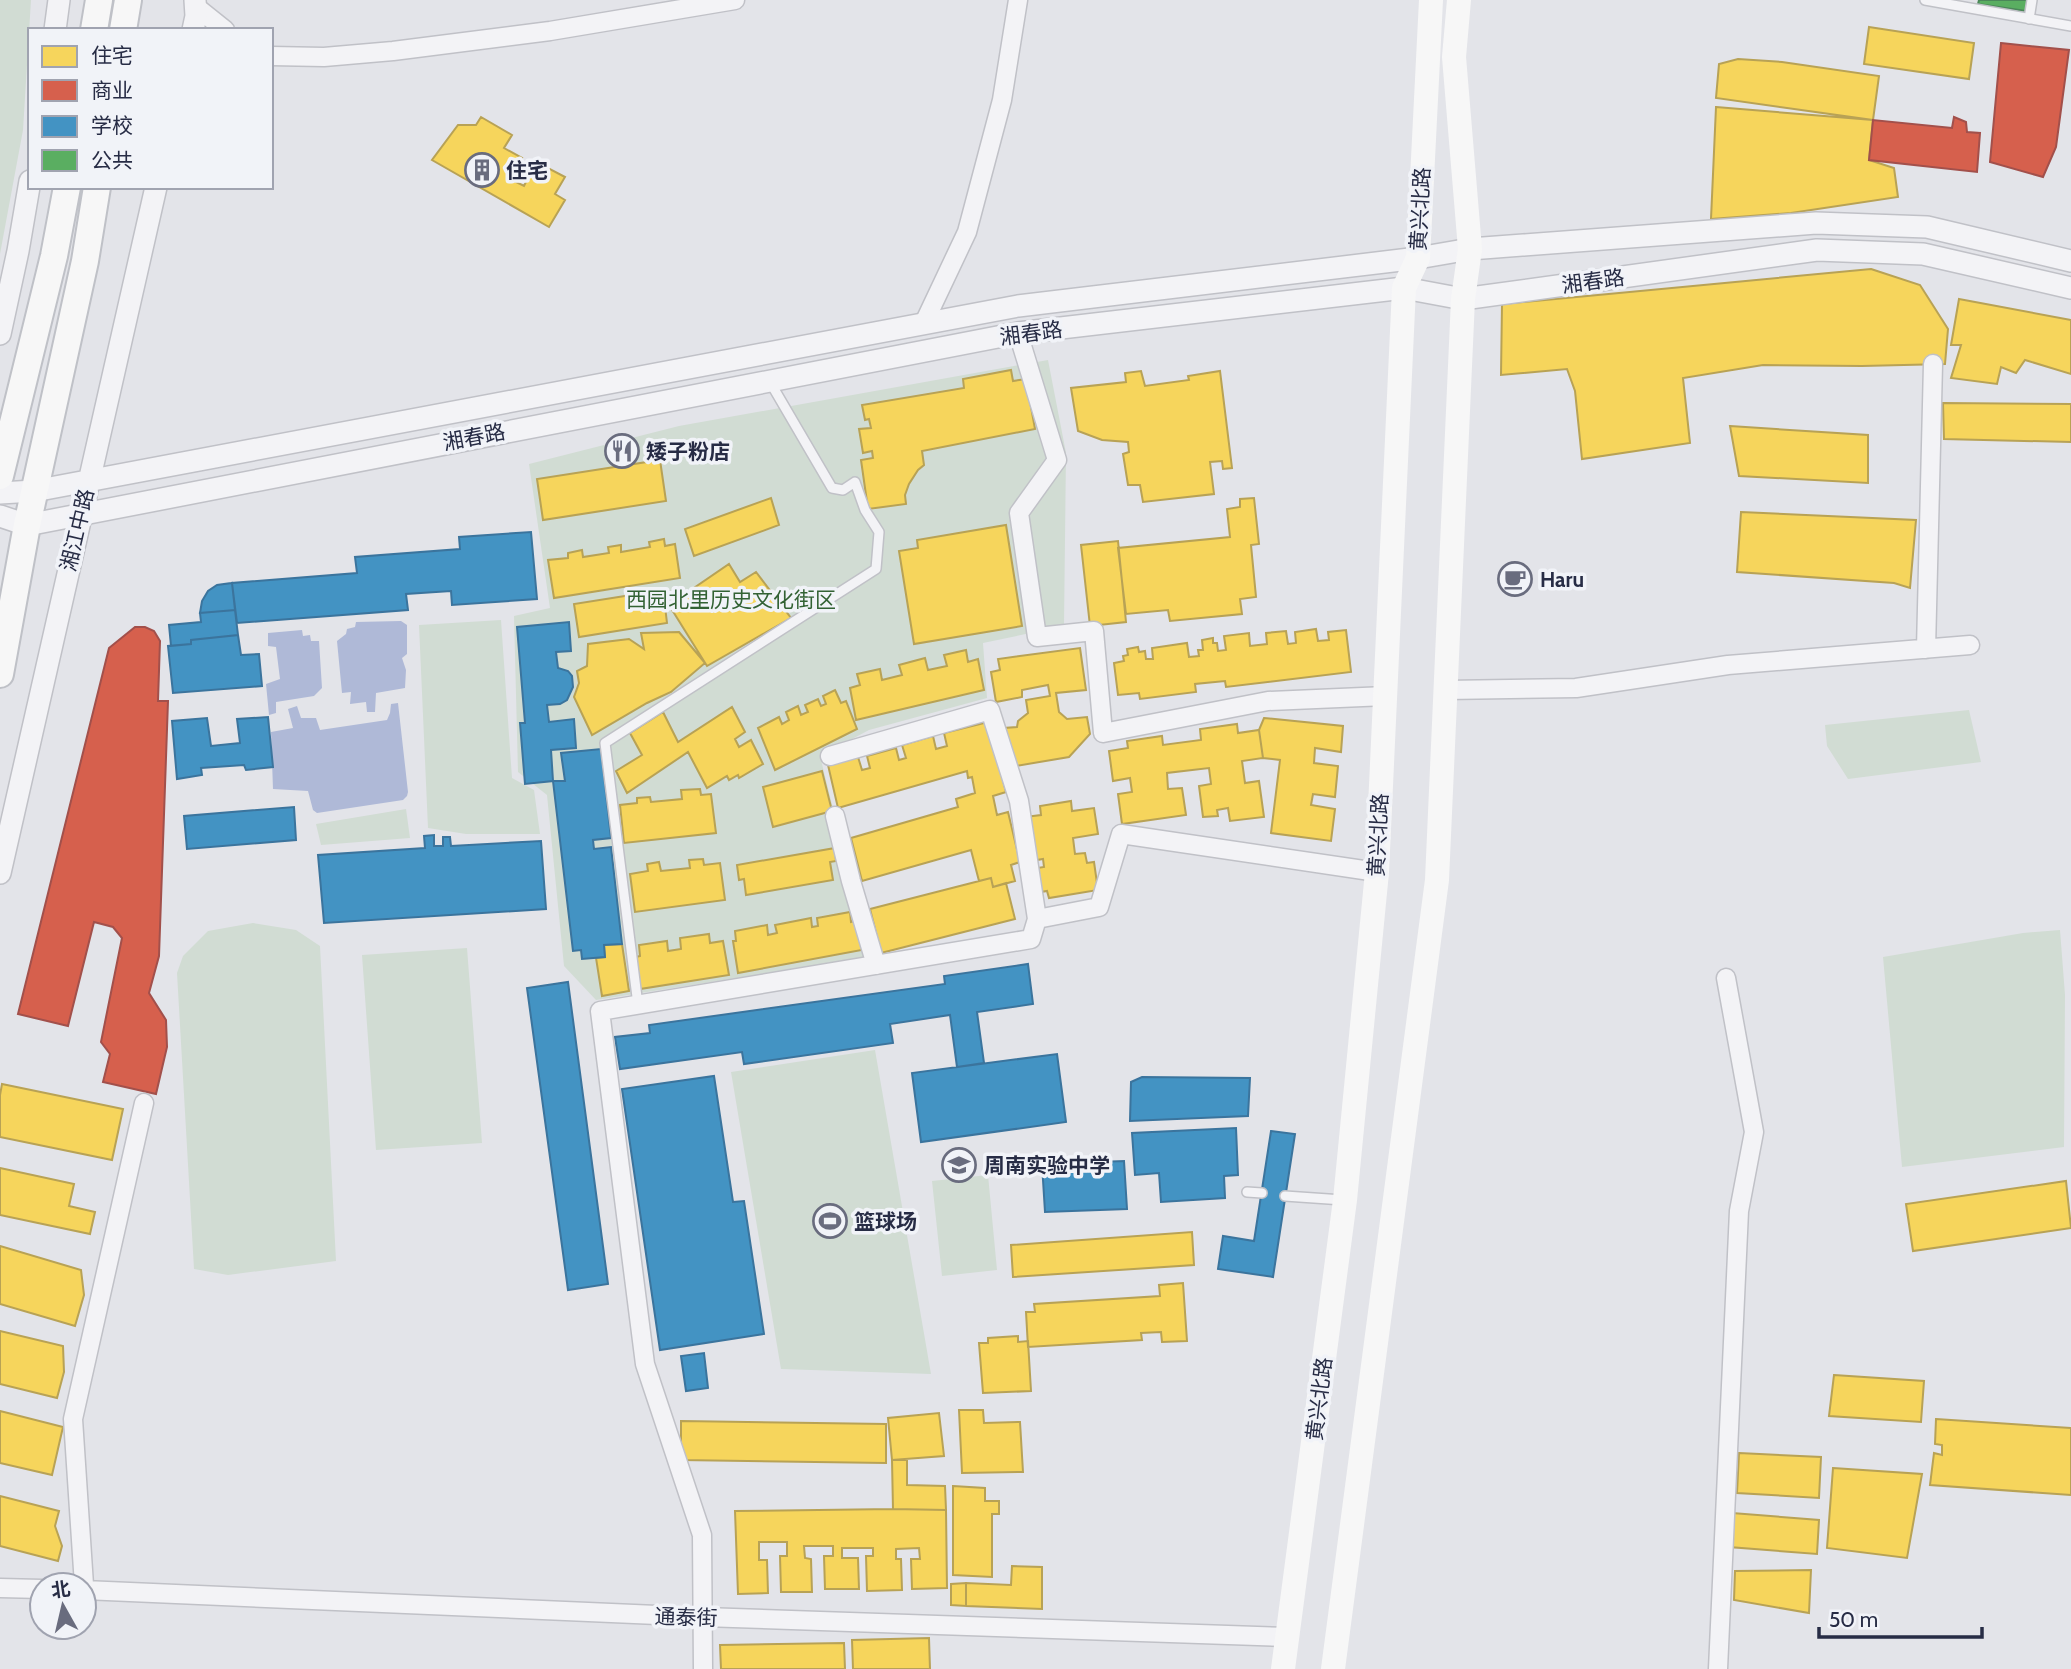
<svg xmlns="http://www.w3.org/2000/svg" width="2071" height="1669" font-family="Cabin,'Noto Sans SC',sans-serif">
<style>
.green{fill:#d1dcd3}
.water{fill:#afb9d7}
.homes{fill:#f6d55c;stroke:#b8a255;stroke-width:2}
.shops{fill:#d6604d;stroke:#a2504b;stroke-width:2}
.schools{fill:#4393c3;stroke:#3b749d;stroke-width:2}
.public{fill:#5aae61;stroke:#4b8759;stroke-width:2}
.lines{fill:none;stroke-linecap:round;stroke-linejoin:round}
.service-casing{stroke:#c0c1c7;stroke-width:12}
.minor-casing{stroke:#c0c1c7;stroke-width:21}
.tertiary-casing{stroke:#c0c1c7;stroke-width:24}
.primary-casing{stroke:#bfc1c7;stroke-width:30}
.service{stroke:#f3f3f6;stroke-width:9}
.minor{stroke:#f3f3f6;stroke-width:18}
.tertiary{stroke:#f3f3f6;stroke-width:21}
.secondary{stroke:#f7f7f7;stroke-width:24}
.primary{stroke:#f7f7f7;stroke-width:26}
.labels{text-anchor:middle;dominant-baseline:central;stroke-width:7;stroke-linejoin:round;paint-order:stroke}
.poi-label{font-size:21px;font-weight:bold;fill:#272c45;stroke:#f1f3f8;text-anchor:start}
.street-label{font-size:21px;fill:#272c45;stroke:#f1f3f8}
.park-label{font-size:21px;fill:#336234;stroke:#f1f3f8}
</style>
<rect width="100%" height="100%" fill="#e3e4e9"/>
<path class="green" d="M 0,0 L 31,0 L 23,130 L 0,254 Z
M 1048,360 L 1066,453 L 1064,626 L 983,643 L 987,698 L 869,730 L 820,756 L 870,957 L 596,1000 L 564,966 L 547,795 L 518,772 L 514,616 L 550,608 L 529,464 L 679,426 Z
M 501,620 L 512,778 L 534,790 L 540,834 L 466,834 L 428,828 L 419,625 Z
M 1969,710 L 1981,762 L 1848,779 L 1827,746 L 1825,725 Z
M 406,809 L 410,838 L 321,845 L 316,824 Z
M 253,923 L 296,930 L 320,946 L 336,1261 L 228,1275 L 194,1269 L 177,973 L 183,956 L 208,931 Z
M 2060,930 L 2065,995 L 2064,1147 L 1902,1167 L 1883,957 L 2023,933 Z
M 467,948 L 482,1143 L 376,1150 L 362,955 Z
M 875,1050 L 931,1374 L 781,1369 L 731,1072 Z
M 988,1175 L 997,1270 L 942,1276 L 932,1181 Z"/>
<path class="water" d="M 401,621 L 407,625 L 407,654 L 402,658 L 406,670 L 405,688 L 376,693 L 375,712 L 367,712 L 366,702 L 350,704 L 351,692 L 342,693 L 337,641 L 346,634 L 347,629 L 355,627 L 356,622 Z
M 302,630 L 303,636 L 310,635 L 311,641 L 319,641 L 322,688 L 314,696 L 276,702 L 276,713 L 269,715 L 266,684 L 280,679 L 276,647 L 268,646 L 268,633 Z
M 398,703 L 408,792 L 407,796 L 403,800 L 317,813 L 313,810 L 308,791 L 273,789 L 271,732 L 293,728 L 288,709 L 297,706 L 301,718 L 316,718 L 320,730 L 387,720 L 390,713 L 391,704 Z"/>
<path class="homes" d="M 1869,27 L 1974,43 L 1969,79 L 1864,64 Z
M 1738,59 L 1782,62 L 1879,76 L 1873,120 L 1716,98 L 1719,64 Z
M 1716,107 L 1873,120 L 1869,160 L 1894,168 L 1898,197 L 1791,213 L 1711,219 Z
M 481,117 L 512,135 L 504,148 L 522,158 L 510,179 L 524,186 L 531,172 L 542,178 L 548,168 L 565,177 L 555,194 L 565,200 L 549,227 L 432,160 L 458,125 L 476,125 Z
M 1871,269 L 1920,285 L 1948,329 L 1945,364 L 1862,366 L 1763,365 L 1683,378 L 1690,443 L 1582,459 L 1575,391 L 1567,369 L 1501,375 L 1502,304 Z
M 1959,299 L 2071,320 L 2071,374 L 2025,360 L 2016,373 L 2001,367 L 1997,384 L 1951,378 L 1961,345 L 1951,345 Z
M 1011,370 L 1013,381 L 1026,379 L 1035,429 L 922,451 L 924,465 L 918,470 L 909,484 L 905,495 L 906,504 L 868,509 L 861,460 L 873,458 L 872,451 L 863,453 L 859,429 L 871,428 L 869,419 L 865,420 L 862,405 L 964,388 L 963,379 Z
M 1141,371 L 1145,386 L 1189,380 L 1188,376 L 1220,371 L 1232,468 L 1223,469 L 1222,461 L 1210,462 L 1214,494 L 1143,502 L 1140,485 L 1128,485 L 1123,454 L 1129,452 L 1128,442 L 1102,440 L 1078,431 L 1071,388 L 1126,382 L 1125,373 Z
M 1943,403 L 2071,404 L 2071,442 L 1944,439 Z
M 1730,426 L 1868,435 L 1868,483 L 1739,476 Z
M 660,460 L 666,501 L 543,520 L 537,479 Z
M 771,498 L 779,525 L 694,556 L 685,529 Z
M 1254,498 L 1259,544 L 1251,545 L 1256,597 L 1240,599 L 1242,614 L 1170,621 L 1168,610 L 1126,614 L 1118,548 L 1230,537 L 1227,509 L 1240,507 L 1240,499 Z
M 1741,512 L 1916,520 L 1910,588 L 1894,583 L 1737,572 Z
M 1006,525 L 1022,626 L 914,644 L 899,551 L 918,548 L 917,540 Z
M 664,539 L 665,546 L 675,544 L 680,578 L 554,598 L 548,560 L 568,558 L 568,553 L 582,550 L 583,557 L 609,553 L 608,547 L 621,545 L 621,552 L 650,547 L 649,542 Z
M 1118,541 L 1126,622 L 1090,626 L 1081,545 Z
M 729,564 L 740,582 L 756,572 L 791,618 L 707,666 L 669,605 Z
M 663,590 L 667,623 L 579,637 L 574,604 Z
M 1316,629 L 1318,641 L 1329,640 L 1328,632 L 1346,630 L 1351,672 L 1226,687 L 1225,681 L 1195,684 L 1196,692 L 1140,699 L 1139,693 L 1118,695 L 1114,663 L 1124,661 L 1123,656 L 1128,655 L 1127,649 L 1138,647 L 1139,652 L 1145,651 L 1146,659 L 1153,659 L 1152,648 L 1187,643 L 1189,657 L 1199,656 L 1198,650 L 1203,650 L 1202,640 L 1213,638 L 1213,643 L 1217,643 L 1218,651 L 1226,650 L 1224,636 L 1249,633 L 1250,646 L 1267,644 L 1266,633 L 1286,631 L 1288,644 L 1296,643 L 1295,632 Z
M 679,632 L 705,663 L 671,692 L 647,703 L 592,735 L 574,697 L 579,683 L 577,671 L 587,666 L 588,644 L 629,639 L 644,649 L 641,633 Z
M 1080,648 L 1086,690 L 1056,693 L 1059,712 L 1067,719 L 1087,717 L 1090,734 L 1069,757 L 1010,767 L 1004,728 L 1017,727 L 1018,721 L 1028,713 L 1026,700 L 1050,696 L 1048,685 L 1022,690 L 1022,697 L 996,702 L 991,672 L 1000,670 L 998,659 Z
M 966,650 L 968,662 L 978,659 L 984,690 L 856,720 L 850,688 L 860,685 L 857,674 L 880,669 L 882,680 L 902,675 L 899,665 L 925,658 L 928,670 L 947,666 L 944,655 Z
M 835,690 L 841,703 L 846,701 L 857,729 L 775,770 L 758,728 L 779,717 L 782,724 L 789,720 L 786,712 L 798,706 L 801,715 L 808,712 L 805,705 L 818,699 L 821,706 L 826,704 L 823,696 Z
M 732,707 L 745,732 L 735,739 L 739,747 L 751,740 L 763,764 L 739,778 L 738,775 L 729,780 L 727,776 L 707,788 L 688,752 L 627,793 L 616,771 L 642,755 L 630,733 L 663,712 L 678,742 Z
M 1264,718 L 1343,726 L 1341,752 L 1315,748 L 1314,763 L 1338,766 L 1335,797 L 1313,794 L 1311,805 L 1335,809 L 1331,841 L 1271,833 L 1280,760 L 1263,758 L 1259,730 Z
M 988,722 L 1006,792 L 993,796 L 997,815 L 1008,812 L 1020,862 L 1011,865 L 1015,881 L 993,887 L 991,878 L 979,881 L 971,850 L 862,881 L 851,838 L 958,807 L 956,799 L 975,793 L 972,777 L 968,778 L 967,771 L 838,808 L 828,765 L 858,757 L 862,770 L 870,768 L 867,756 L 896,748 L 899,760 L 906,758 L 902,745 L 933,736 L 936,749 L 947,746 L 944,733 Z
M 1237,724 L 1238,733 L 1259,730 L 1263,758 L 1242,761 L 1245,783 L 1259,781 L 1264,817 L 1230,821 L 1228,808 L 1217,810 L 1218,816 L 1203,817 L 1199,786 L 1211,784 L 1209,768 L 1167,773 L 1168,789 L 1182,788 L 1186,815 L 1122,824 L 1118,794 L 1132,792 L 1130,778 L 1113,781 L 1109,751 L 1128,748 L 1127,741 L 1162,736 L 1163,745 L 1201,740 L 1200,729 Z
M 822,771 L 832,811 L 773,827 L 763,787 Z
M 700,789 L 701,795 L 711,794 L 716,833 L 624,843 L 620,805 L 637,803 L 637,798 L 650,797 L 651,802 L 682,799 L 681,790 Z
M 1071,801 L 1072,811 L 1094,808 L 1098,834 L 1073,838 L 1075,854 L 1085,853 L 1087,863 L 1094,862 L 1098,890 L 1049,898 L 1047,891 L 1035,893 L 1031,869 L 1044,867 L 1043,859 L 1037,860 L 1024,817 L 1041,815 L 1040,806 Z
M 835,848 L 836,861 L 830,862 L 833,880 L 746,895 L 744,879 L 739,880 L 737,865 Z
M 703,859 L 704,865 L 720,863 L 725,900 L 635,912 L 630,874 L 648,871 L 647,864 L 659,862 L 661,871 L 690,868 L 689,860 Z
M 991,878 L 993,887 L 1006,883 L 1015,919 L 881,953 L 870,909 Z
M 850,912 L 851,922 L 862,919 L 867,949 L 738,973 L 733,941 L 736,941 L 735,931 L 767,925 L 768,935 L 777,933 L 775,925 L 811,918 L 812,927 L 818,926 L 817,918 Z
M 709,934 L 710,943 L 723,941 L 729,975 L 640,989 L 636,957 L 640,956 L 639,945 L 667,941 L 668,951 L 681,949 L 680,938 Z
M 622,944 L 629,991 L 602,996 L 596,958 L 605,957 L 604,945 Z
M 2,1084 L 123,1109 L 112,1160 L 0,1137 L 0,1095 Z
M 0,1168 L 74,1184 L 69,1206 L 95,1212 L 90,1234 L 0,1215 Z
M 2066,1181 L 2071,1228 L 1913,1251 L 1906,1204 Z
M 1192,1232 L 1194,1265 L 1013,1277 L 1011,1245 Z
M 0,1246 L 81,1270 L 84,1295 L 75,1326 L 0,1304 Z
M 1183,1283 L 1187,1341 L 1162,1342 L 1161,1332 L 1141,1333 L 1142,1340 L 1028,1347 L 1026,1312 L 1035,1312 L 1034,1304 L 1160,1296 L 1159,1285 Z
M 0,1331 L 63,1346 L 64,1372 L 57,1398 L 0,1384 Z
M 1018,1336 L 1018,1342 L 1028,1341 L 1031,1391 L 983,1393 L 979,1343 L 988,1343 L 988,1338 Z
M 1834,1375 L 1924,1381 L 1921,1422 L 1829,1416 Z
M 959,1410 L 983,1410 L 984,1423 L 1020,1422 L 1023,1472 L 962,1473 Z
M 0,1411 L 63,1427 L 52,1475 L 0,1463 Z
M 939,1413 L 944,1456 L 892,1460 L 888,1418 Z
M 1936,1419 L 2071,1428 L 2071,1495 L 1930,1485 L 1934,1453 L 1942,1455 L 1942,1445 L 1935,1444 Z
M 681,1421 L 886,1424 L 886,1463 L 681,1460 Z
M 1739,1453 L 1821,1457 L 1819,1498 L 1737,1493 Z
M 892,1460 L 907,1460 L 907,1485 L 945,1486 L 946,1510 L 893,1509 Z
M 1833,1468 L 1922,1474 L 1907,1558 L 1827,1548 Z
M 953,1486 L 985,1488 L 985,1501 L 999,1501 L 999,1514 L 992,1514 L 992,1577 L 953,1575 Z
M 0,1496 L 59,1511 L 55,1526 L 62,1546 L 58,1561 L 0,1546 Z
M 893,1509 L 946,1510 L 947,1588 L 912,1589 L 911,1559 L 920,1559 L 919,1548 L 896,1549 L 896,1559 L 901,1559 L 902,1590 L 867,1591 L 866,1556 L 873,1556 L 873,1548 L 842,1548 L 842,1558 L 858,1558 L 859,1589 L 825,1589 L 824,1556 L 833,1556 L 833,1546 L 804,1546 L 805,1558 L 811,1559 L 812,1592 L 781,1592 L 780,1556 L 787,1556 L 787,1542 L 759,1542 L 759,1560 L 767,1560 L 768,1593 L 738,1594 L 735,1511 Z
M 1732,1513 L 1819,1520 L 1817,1554 L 1729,1547 Z
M 1012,1566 L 1042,1567 L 1042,1609 L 966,1606 L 966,1583 L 1011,1585 Z
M 1811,1570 L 1809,1613 L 1734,1600 L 1735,1571 Z
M 966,1583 L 966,1606 L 951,1605 L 951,1584 Z
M 929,1638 L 930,1669 L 853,1669 L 852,1640 Z
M 844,1643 L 845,1669 L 721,1669 L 720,1645 Z"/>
<path class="shops" d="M 2001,43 L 2069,50 L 2056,147 L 2043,177 L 1990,162 Z
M 1954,117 L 1966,122 L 1967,132 L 1980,133 L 1977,172 L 1869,160 L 1873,120 L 1952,128 Z
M 135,627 L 145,627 L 154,631 L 160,641 L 158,701 L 168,701 L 159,956 L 149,993 L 166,1020 L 167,1047 L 156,1094 L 103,1082 L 110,1054 L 101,1042 L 122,938 L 113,927 L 94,922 L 68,1026 L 18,1014 L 109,648 Z"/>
<path class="schools" d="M 531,532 L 537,599 L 452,605 L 451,591 L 406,594 L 408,610 L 237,623 L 232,583 L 357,573 L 355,557 L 460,549 L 459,537 Z
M 232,583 L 235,610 L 200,613 L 202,601 L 208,591 L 217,585 Z
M 235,610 L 238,635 L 191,640 L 191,644 L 171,646 L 169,625 L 201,622 L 200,613 Z
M 569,622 L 571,651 L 556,652 L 558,668 L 568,671 L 572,676 L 573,687 L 567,700 L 560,704 L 547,705 L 549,722 L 574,719 L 576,748 L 551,750 L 553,781 L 525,784 L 520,723 L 525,723 L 517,627 Z
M 238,635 L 241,655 L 259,654 L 262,686 L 173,693 L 168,646 L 191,644 L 191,640 Z
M 268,717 L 273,767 L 246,770 L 244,765 L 201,768 L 202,775 L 177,779 L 172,721 L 207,718 L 211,746 L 240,743 L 237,719 Z
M 601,749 L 611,838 L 593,840 L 594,849 L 611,847 L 622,944 L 604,945 L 605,957 L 582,959 L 581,950 L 573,951 L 553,781 L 565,781 L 561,753 Z
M 294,807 L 296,840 L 187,849 L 184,816 Z
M 434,835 L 434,846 L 443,846 L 443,837 L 450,837 L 451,846 L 541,841 L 546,909 L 324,923 L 318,855 L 425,848 L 424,836 Z
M 1028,964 L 1033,1004 L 977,1012 L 984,1063 L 957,1067 L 950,1015 L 890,1024 L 893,1043 L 744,1064 L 742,1052 L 620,1069 L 615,1037 L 650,1033 L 649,1025 L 945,984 L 944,976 Z
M 568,982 L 608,1284 L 568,1290 L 527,988 Z
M 1057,1054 L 1066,1122 L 921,1142 L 912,1073 Z
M 714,1076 L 733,1202 L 744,1201 L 764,1334 L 660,1350 L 622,1089 Z
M 1142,1077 L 1250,1078 L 1248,1116 L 1130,1121 L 1131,1082 Z
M 1236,1128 L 1238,1175 L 1224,1176 L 1225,1198 L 1161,1202 L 1159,1173 L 1135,1175 L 1132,1133 Z
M 1271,1131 L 1295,1134 L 1273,1277 L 1218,1269 L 1223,1236 L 1254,1241 Z
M 1124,1161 L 1127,1209 L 1045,1212 L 1042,1164 Z
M 704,1353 L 708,1388 L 686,1391 L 681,1356 Z"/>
<path class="public" d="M 1979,0 L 2028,0 L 2026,11 L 1978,4 Z"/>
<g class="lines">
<g class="service-casing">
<path id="service" d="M 1925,0 L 2071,26
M 2029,19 L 2032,0
M 638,1005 L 605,743 L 876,569 L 879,532 L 865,510 L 855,482 L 843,490 L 832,488 L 770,382
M 1247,1192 L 1262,1193
M 1285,1196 L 1343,1200"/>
</g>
<g class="minor-casing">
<path id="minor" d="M 195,6 L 225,30
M 271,56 L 324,57 L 393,51 L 550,31 L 735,0
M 924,323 L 967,232 L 1002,100 L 1018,0
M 1018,333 L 1057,460 L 1019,513 L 1037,637 L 1094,631 L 1103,733 L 1268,701 L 1386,696
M 1926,649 L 1933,364
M 1446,690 L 1576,688 L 1728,665 L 1970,645
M 830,756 L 990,710 L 1019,801 L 1037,919
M 835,816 L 851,881 L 876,965
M 84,1585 L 73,1419 L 144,1103
M 0,1588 L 42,1589
M 84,1590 L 703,1617 L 1288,1637
M 703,1669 L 702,1535 L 645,1364 L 600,1011 L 1031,939 L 1037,919 L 1099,907 L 1121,834 L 1377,872
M 1718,1669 L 1739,1211 L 1754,1132 L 1726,978"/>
</g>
<g class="tertiary-casing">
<path id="tertiary" d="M 55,30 L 59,0
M 193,30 L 196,16 L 195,0
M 0,334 L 18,251 L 30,181
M 0,493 L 34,491 L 1018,306 L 1418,258 L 1470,249 L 1816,223 L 1927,227 L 2071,261
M 0,516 L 27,525 L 1018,333 L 1404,288 L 1463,299 L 1817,250 L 1923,254 L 2071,288
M 0,873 L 156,187"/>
</g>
<g class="primary-casing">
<path id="primary" d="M 94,30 L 99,0
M 123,30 L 128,0
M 0,476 L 54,256 L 67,187
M 0,674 L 27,525 L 85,261 L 97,187"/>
</g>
<use href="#service" class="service"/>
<use href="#minor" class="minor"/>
<use href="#tertiary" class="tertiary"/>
<path class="secondary" d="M 1283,1669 L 1345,1200 L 1377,872 L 1404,288 L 1418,258 L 1431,0
M 1333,1669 L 1437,880 L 1463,299 L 1470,249 L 1454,57 L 1459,0"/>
<use href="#primary" class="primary"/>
</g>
<defs>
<g id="building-ring" transform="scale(1.75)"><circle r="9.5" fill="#f1f3f8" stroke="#696c7e" stroke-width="1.5"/><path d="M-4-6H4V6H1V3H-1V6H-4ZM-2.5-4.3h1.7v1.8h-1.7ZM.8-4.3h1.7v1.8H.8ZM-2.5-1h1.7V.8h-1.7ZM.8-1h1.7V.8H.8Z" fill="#696c7e"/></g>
<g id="restaurant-ring" transform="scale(1.75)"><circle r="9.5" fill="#f1f3f8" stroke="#696c7e" stroke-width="1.5"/><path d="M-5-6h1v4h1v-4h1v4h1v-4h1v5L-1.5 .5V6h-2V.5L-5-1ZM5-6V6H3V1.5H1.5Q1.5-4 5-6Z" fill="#696c7e"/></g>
<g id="cafe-ring" transform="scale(1.75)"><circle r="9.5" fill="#f1f3f8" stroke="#696c7e" stroke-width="1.5"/><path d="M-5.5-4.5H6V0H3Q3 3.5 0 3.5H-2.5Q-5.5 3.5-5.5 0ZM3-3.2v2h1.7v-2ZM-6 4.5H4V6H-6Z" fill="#696c7e"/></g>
<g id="school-ring" transform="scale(1.75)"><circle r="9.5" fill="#f1f3f8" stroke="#696c7e" stroke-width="1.5"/><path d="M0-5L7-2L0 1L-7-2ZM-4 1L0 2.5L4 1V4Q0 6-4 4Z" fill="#696c7e"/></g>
<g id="stadium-ring" transform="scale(1.75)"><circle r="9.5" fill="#f1f3f8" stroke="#696c7e" stroke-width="1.5"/><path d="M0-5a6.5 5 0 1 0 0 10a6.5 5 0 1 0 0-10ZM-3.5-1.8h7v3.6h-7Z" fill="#696c7e"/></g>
</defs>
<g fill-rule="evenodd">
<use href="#building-ring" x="482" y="170"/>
<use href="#restaurant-ring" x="622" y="451"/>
<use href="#cafe-ring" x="1515" y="579"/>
<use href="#school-ring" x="959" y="1165"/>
<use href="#stadium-ring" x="830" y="1221"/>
</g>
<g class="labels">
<g class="poi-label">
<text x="506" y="170">住宅</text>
<text x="646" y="451">矮子粉店</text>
<text x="1540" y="579">Haru</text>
<text x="984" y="1165">周南实验中学</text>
<text x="854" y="1221">篮球场</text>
</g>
<g class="street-label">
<text transform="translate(1420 209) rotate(-87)">黄兴北路</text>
<text transform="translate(1593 281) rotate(-8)">湘春路</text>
<text transform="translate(1031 333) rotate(-8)">湘春路</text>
<text transform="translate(474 437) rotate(-11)">湘春路</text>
<text transform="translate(77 530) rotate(-77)">湘江中路</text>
<text transform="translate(1378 835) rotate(-87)">黄兴北路</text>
<text transform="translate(1319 1399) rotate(-83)">黄兴北路</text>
<text transform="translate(686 1617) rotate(2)">通泰街</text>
</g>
<g class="park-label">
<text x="731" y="599">西园北里历史文化街区</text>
</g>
</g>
<rect x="28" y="28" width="245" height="161" fill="#f1f3f8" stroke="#a0a3b0" stroke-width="2"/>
<rect x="42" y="46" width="35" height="21" fill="#f6d55c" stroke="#a0a3b0" stroke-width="2"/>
<text x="91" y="63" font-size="21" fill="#272c45">住宅</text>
<rect x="42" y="80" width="35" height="21" fill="#d6604d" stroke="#a0a3b0" stroke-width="2"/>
<text x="91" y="98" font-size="21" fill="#272c45">商业</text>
<rect x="42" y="116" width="35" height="21" fill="#4393c3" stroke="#a0a3b0" stroke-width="2"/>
<text x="91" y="133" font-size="21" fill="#272c45">学校</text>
<rect x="42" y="150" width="35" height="21" fill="#5aae61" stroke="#a0a3b0" stroke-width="2"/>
<text x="91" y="168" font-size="21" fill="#272c45">公共</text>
<g transform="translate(63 1606) rotate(352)"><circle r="33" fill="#f1f3f8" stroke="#a0a3b0" stroke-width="2"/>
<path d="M0-5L12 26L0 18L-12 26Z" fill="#696c7e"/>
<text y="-10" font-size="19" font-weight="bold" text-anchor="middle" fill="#272c45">北</text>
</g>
<path d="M1819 1627v10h163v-10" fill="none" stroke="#272c45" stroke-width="3.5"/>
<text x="1829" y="1627" font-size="21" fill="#272c45" stroke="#f1f3f8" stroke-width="5" paint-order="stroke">50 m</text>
</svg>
